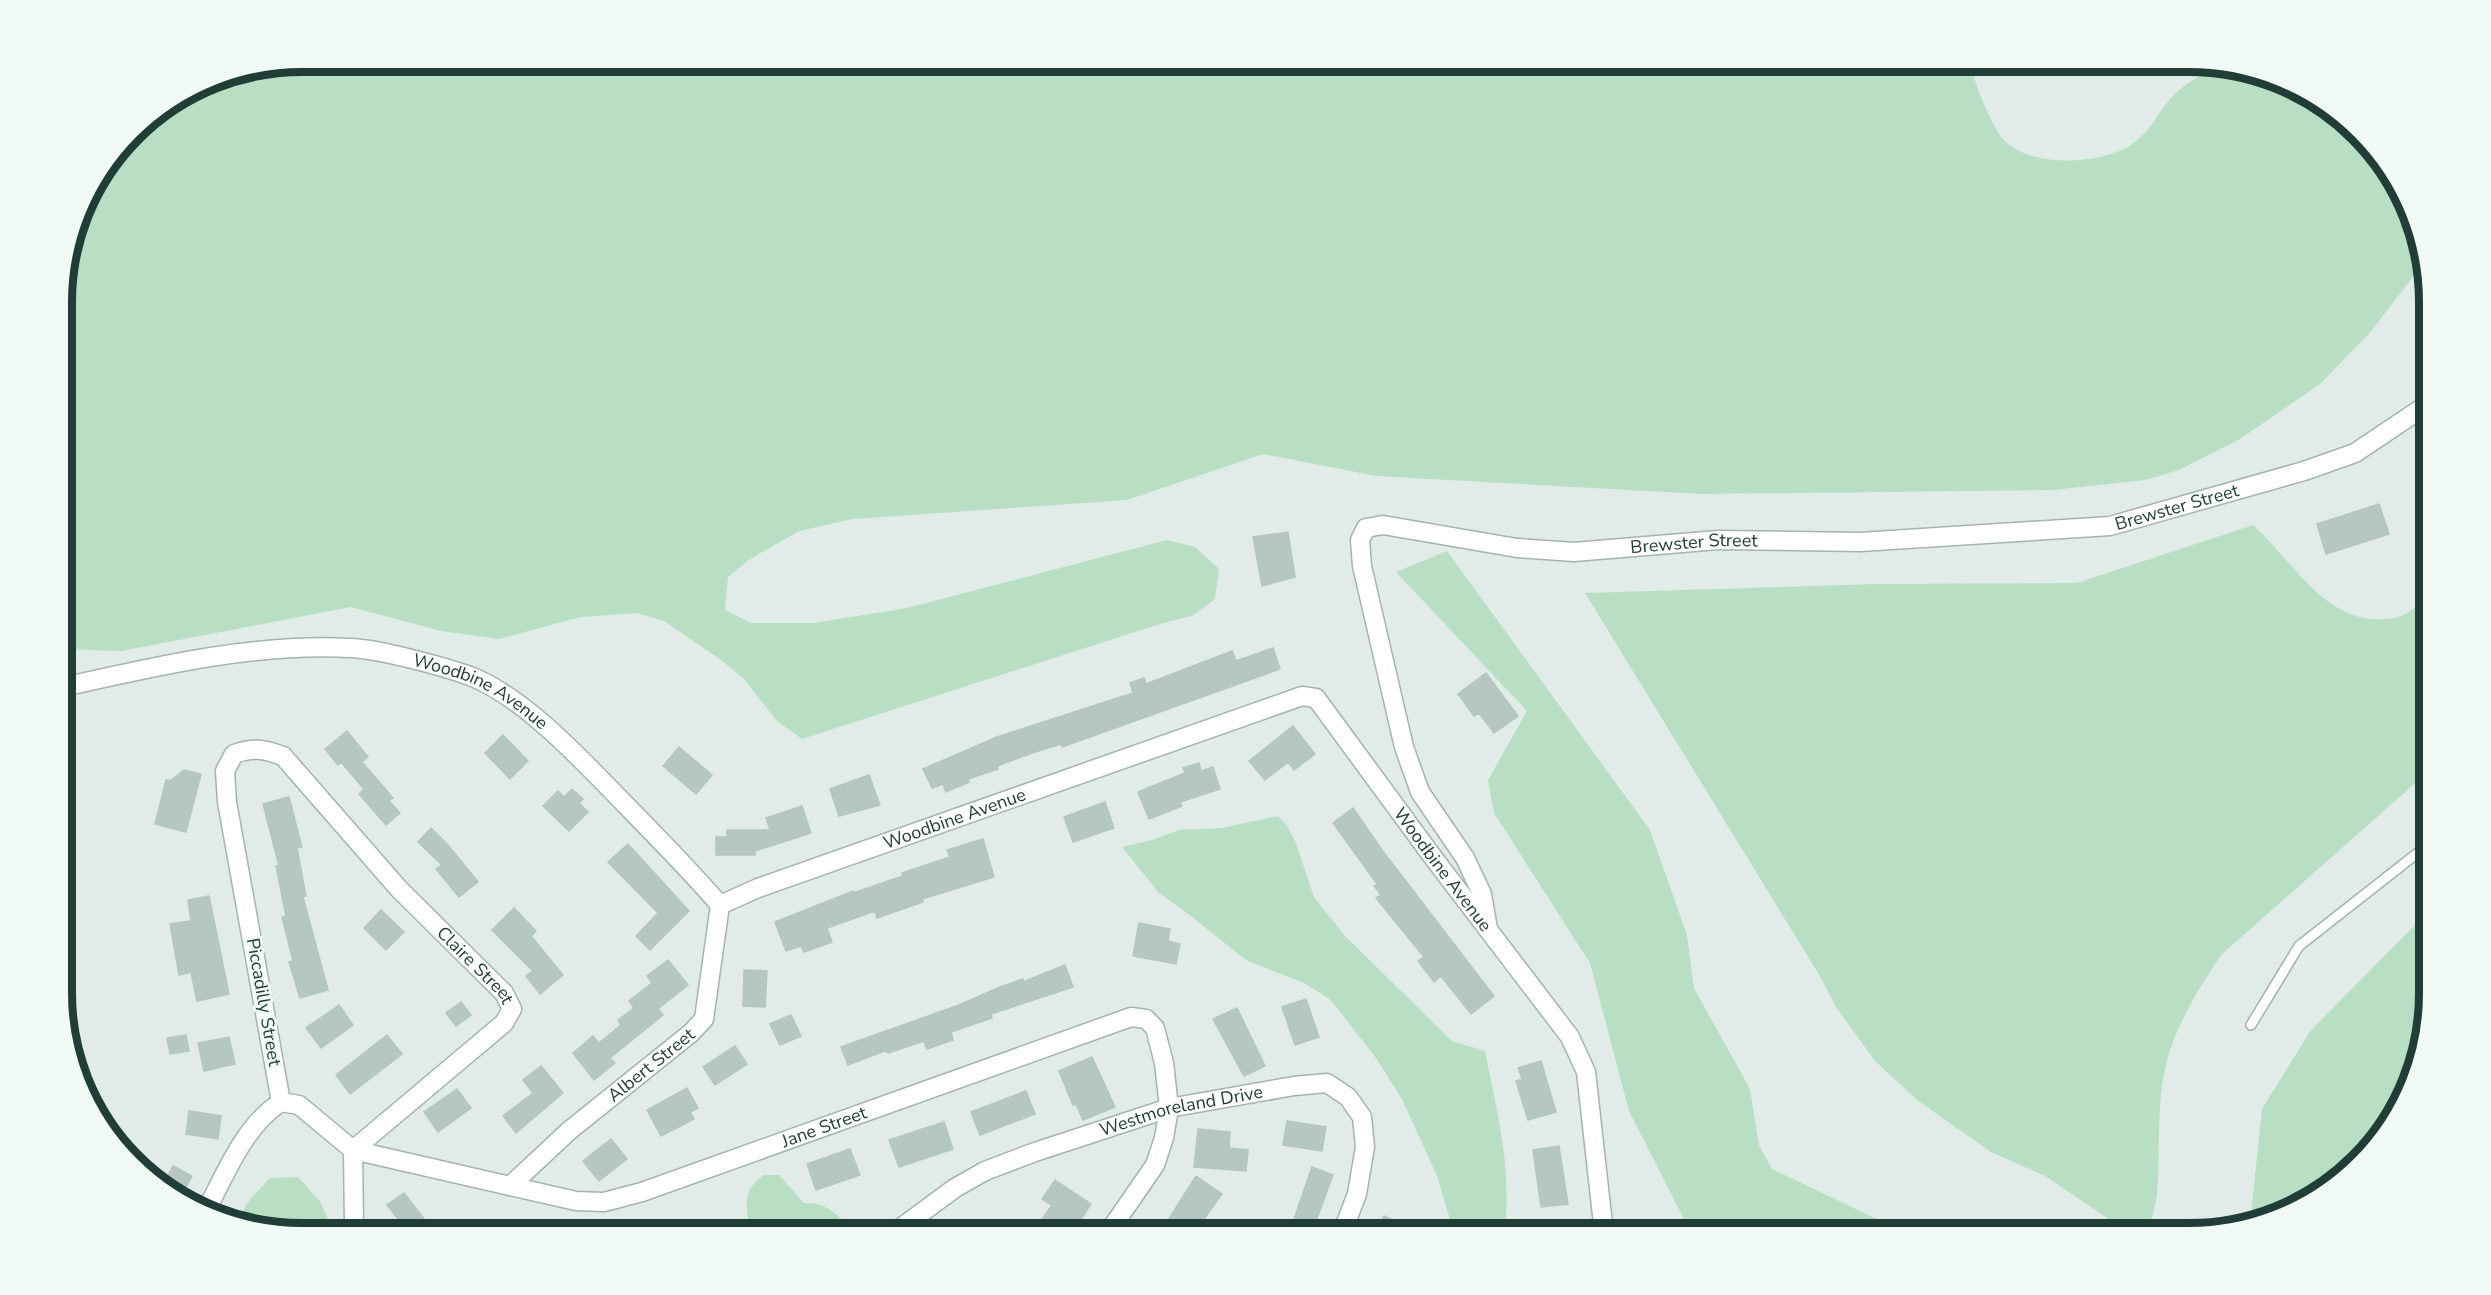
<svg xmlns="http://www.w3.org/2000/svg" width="2491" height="1295" font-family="'Nunito Sans',sans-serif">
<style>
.green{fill:#b8dfc4}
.building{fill:#b6c7c1;stroke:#b3c6bf;stroke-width:1.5}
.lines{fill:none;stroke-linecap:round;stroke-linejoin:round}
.lane-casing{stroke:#a3b4af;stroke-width:12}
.street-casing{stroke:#a3b4af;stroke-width:21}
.lane{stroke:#fff;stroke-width:9}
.street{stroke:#fff;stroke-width:18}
.labels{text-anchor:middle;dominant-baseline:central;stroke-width:6;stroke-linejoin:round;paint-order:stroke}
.street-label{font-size:18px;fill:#203e37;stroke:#f1f9f5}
.rim{fill:none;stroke:#203e37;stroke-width:8}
</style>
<rect width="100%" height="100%" fill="#e1ece8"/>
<path class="green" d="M 302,62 L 1969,62 C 1976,85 1986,113 1999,134 C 2022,170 2105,166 2135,142 C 2150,131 2158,113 2170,99 C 2182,85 2199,76 2215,68 L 2296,86 L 2348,121 L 2389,168 L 2424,262 L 2369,334 L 2320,384 L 2240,439 L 2179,470 L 2145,480 L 2053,490 L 1702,494 L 1376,476 L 1263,454 L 1127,500 L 853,519 L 799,531 L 750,559 L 728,577 L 725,610 L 751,623 L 814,623 L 907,608 L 1167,540 L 1195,547 L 1219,569 L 1215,599 L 1192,616 L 1163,623 L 802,739 L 777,721 L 743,678 L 721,660 L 664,621 L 637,613 L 581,617 L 499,639 L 441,631 L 351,607 L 121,651 L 63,649 L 62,286 L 86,195 L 143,121 L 210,80 Z
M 2253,525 C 2293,560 2325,625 2386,619 C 2405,618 2420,607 2428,589 L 2429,771 L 2222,954 C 2199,987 2173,1030 2165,1069 C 2156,1109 2161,1152 2157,1193 C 2156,1204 2152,1217 2149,1228 L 2122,1228 L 2045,1176 L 1991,1152 L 1917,1100 L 1875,1061 L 1836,1007 L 1821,978 L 1585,593 L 1878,584 L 2077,583 Z
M 1447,551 L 1650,830 L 1687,935 L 1694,988 L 1750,1089 L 1759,1145 L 1772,1169 L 1881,1221 L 1891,1233 L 1691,1233 L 1629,1111 L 1590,963 L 1494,813 L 1488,780 L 1527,711 L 1396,572 Z
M 63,762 L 76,890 L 63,904 Z
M 1278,816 L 1287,826 L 1295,841 L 1314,897 L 1344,935 L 1452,1041 L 1485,1051 C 1497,1111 1513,1172 1504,1233 L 1454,1233 L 1437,1176 L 1402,1099 L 1376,1058 L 1338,1009 L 1328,998 L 1304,983 L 1248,961 L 1237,953 L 1187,913 L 1159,893 L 1122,847 L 1152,840 L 1179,830 L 1222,828 Z
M 2429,911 L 2429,993 L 2405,1100 L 2370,1152 L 2322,1193 L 2266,1221 L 2250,1224 L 2262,1109 L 2311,1030 Z
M 764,1175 L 779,1175 L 804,1203 C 831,1203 837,1216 855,1233 L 750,1233 C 747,1208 740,1191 764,1175 Z
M 298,1177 L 319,1200 L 335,1233 L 302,1233 L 238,1218 L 251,1198 L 270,1178 Z"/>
<path class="building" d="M 2379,504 L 2389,534 L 2326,554 L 2317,524 Z
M 1288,532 L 1295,577 L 1262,586 L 1253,537 Z
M 1273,648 L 1280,669 L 1062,747 L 1061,744 L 1035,752 L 997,766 L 998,769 L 968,779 L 969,782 L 946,792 L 943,784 L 932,788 L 923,769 L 997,737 L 1133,693 L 1130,683 L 1144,678 L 1146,684 L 1232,651 L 1236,661 Z
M 1486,673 L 1518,716 L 1494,733 L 1479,713 L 1474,716 L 1458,694 Z
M 1293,726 L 1315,754 L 1294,770 L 1288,762 L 1265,780 L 1249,761 Z
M 347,731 L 368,757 L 362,762 L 393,798 L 389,801 L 400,813 L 386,825 L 359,794 L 364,789 L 341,762 L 338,765 L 325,749 Z
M 503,735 L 528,761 L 510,779 L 485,753 Z
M 679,747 L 712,775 L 696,794 L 663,766 Z
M 1199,763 L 1201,771 L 1213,767 L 1220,789 L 1180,802 L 1182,806 L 1149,819 L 1138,792 L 1185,773 L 1183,768 Z
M 184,770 L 201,774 L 186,832 L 155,824 L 166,780 L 170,781 Z
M 869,775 L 880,805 L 839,816 L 830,789 Z
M 572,789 L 583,799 L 579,803 L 588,812 L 569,831 L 543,806 L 558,791 L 564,797 Z
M 289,797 L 302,847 L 297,848 L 306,896 L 303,897 L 328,990 L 300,998 L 289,962 L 293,961 L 282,917 L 286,916 L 276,866 L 279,866 L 263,804 Z
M 1105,802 L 1114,828 L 1073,842 L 1064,817 Z
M 802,806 L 811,833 L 755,851 L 755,855 L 716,855 L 716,837 L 727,837 L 727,830 L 770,830 L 766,818 Z
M 1353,808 L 1382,850 L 1494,996 L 1471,1014 L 1441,976 L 1434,982 L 1418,961 L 1424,957 L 1376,898 L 1381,895 L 1374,886 L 1377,884 L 1333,823 Z
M 431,828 L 448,845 L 478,882 L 459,897 L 436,869 L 442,865 L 418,842 Z
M 983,839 L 994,877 L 922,899 L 923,902 L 877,918 L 875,911 L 827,928 L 832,942 L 804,952 L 801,946 L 786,951 L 775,922 L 853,891 L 853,893 L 903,876 L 902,873 L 950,857 L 947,850 Z
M 628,844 L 689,911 L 650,950 L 636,936 L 658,913 L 608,862 Z
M 209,896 L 229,994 L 197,1001 L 191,972 L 179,975 L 170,924 L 191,921 L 188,900 Z
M 514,908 L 536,931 L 531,936 L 563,975 L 540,994 L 526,976 L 533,971 L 492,930 Z
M 381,910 L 404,932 L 386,950 L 364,928 Z
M 1139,923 L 1170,929 L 1168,941 L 1180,944 L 1176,964 L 1133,956 Z
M 668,960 L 688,985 L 658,1009 L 663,1015 L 610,1058 L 615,1063 L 594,1080 L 573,1053 L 593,1036 L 599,1043 L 621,1025 L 618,1020 L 634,1008 L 629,1001 L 652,983 L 647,976 Z
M 1065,965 L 1073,987 L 991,1014 L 992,1018 L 951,1032 L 953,1040 L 927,1049 L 924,1041 L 888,1053 L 887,1050 L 848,1065 L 841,1047 L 959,1005 L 1000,987 L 1023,979 L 1023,982 Z
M 744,970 L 767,971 L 765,1007 L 743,1006 Z
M 1306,999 L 1319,1037 L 1295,1045 L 1282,1007 Z
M 461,1002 L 471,1015 L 456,1026 L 446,1013 Z
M 339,1005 L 353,1025 L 321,1048 L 306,1028 Z
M 1237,1008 L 1265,1066 L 1244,1076 L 1213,1019 Z
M 791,1015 L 801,1036 L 780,1045 L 770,1024 Z
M 186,1035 L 189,1051 L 170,1054 L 167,1038 Z
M 387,1035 L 402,1054 L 350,1094 L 336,1075 Z
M 229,1037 L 235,1064 L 204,1071 L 198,1043 Z
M 735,1046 L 747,1064 L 715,1085 L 703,1067 Z
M 1092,1057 L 1115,1107 L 1083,1120 L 1076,1104 L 1073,1105 L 1059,1071 Z
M 1541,1061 L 1556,1112 L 1528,1120 L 1516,1081 L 1522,1079 L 1518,1068 Z
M 541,1066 L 563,1093 L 516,1133 L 503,1116 L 533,1093 L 523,1080 Z
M 687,1088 L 698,1108 L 690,1112 L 694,1119 L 661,1136 L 647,1110 Z
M 457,1089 L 471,1108 L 438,1132 L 424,1112 Z
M 1026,1091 L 1035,1114 L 980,1135 L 971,1112 Z
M 189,1111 L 221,1116 L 218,1139 L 186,1134 Z
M 1287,1121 L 1326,1127 L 1322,1151 L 1283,1145 Z
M 944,1122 L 953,1149 L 899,1167 L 889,1140 Z
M 1198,1129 L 1230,1132 L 1229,1148 L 1248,1150 L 1246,1171 L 1194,1167 Z
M 611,1139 L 627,1159 L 599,1181 L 583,1161 Z
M 1559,1146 L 1568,1204 L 1541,1207 L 1533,1150 Z
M 850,1149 L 860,1175 L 816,1190 L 807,1164 Z
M 173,1166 L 192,1176 L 180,1198 L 162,1186 Z
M 1312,1167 L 1333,1175 L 1313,1229 L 1293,1222 Z
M 1196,1176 L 1222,1194 L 1194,1233 L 1160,1233 Z
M 1055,1180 L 1091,1204 L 1072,1233 L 1051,1233 L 1038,1225 L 1052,1205 L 1042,1199 Z
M 404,1193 L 435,1233 L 409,1233 L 387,1205 Z
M 1384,1216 L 1420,1233 L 1375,1233 Z"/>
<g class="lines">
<g class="lane-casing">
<path id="lane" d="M 2251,1025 L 2299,946 L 2429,844"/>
</g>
<g class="street-casing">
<g id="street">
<path id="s1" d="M 63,687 C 157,666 253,643 350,648 C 379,649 442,666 470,676 C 522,696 578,756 617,796 C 652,832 687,867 720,905"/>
<path id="s2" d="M 720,905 L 758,888 L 1302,696 L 1316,698 L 1432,856 L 1570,1037 L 1586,1072 L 1604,1233"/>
<path id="s3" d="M 1488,929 L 1482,894 L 1465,858 L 1420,792 L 1404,747 L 1362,566 L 1360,540 L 1366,528 L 1383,525 L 1517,548 L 1574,552 L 1718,540 L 1860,542 L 2110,526 L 2304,471 L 2355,453 L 2428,404"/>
<path id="s4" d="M 281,1102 L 299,1105 L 353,1150 L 576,1201 L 604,1202 L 642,1192 L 1131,1017 L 1146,1019 L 1155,1028 L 1164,1063 L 1169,1108 L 1164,1138 L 1155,1165 L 1108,1233"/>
<path id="s5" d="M 281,1102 L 227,802 L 225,771 L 234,754 C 253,747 264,749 283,756 L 399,889 L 504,993 L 512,1009 L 504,1023 L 353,1150 L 354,1225 L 356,1233"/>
<path id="s6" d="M 510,1186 L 570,1130 L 691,1033 L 704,1019 L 720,905"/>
<path d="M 206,1211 C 226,1173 244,1126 281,1102"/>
<path id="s7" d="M 894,1233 L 955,1188 L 985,1171 L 1035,1152 L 1169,1108 L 1294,1086 L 1327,1083 L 1348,1097 L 1362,1117 L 1365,1147 L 1357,1194 L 1342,1233"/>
</g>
</g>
<use href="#lane" class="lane"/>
<use href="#street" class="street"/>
</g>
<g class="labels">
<g class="street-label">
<text stroke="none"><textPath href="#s3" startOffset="1245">Brewster Street</textPath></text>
<text stroke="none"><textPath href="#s3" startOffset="759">Brewster Street</textPath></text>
<text stroke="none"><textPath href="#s1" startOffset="430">Woodbine Avenue</textPath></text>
<text stroke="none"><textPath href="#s2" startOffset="250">Woodbine Avenue</textPath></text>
<text stroke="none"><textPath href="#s2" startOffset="846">Woodbine Avenue</textPath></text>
<text stroke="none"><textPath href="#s5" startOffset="690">Claire Street</textPath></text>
<text transform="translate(264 1002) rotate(80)">Piccadilly Street</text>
<text stroke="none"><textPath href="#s6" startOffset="186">Albert Street</textPath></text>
<text stroke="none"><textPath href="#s7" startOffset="316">Westmoreland Drive</textPath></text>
<text stroke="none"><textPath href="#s4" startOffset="578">Jane Street</textPath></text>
</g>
</g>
<path d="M0 0H2491V1295H0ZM302 72H2189A230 230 0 0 1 2419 302V993A230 230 0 0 1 2189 1223H302A230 230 0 0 1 72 993V302A230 230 0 0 1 302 72Z" fill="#f1f9f5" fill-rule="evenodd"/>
<path class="rim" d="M302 72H2189A230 230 0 0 1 2419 302V993A230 230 0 0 1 2189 1223H302A230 230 0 0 1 72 993V302A230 230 0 0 1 302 72Z"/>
</svg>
